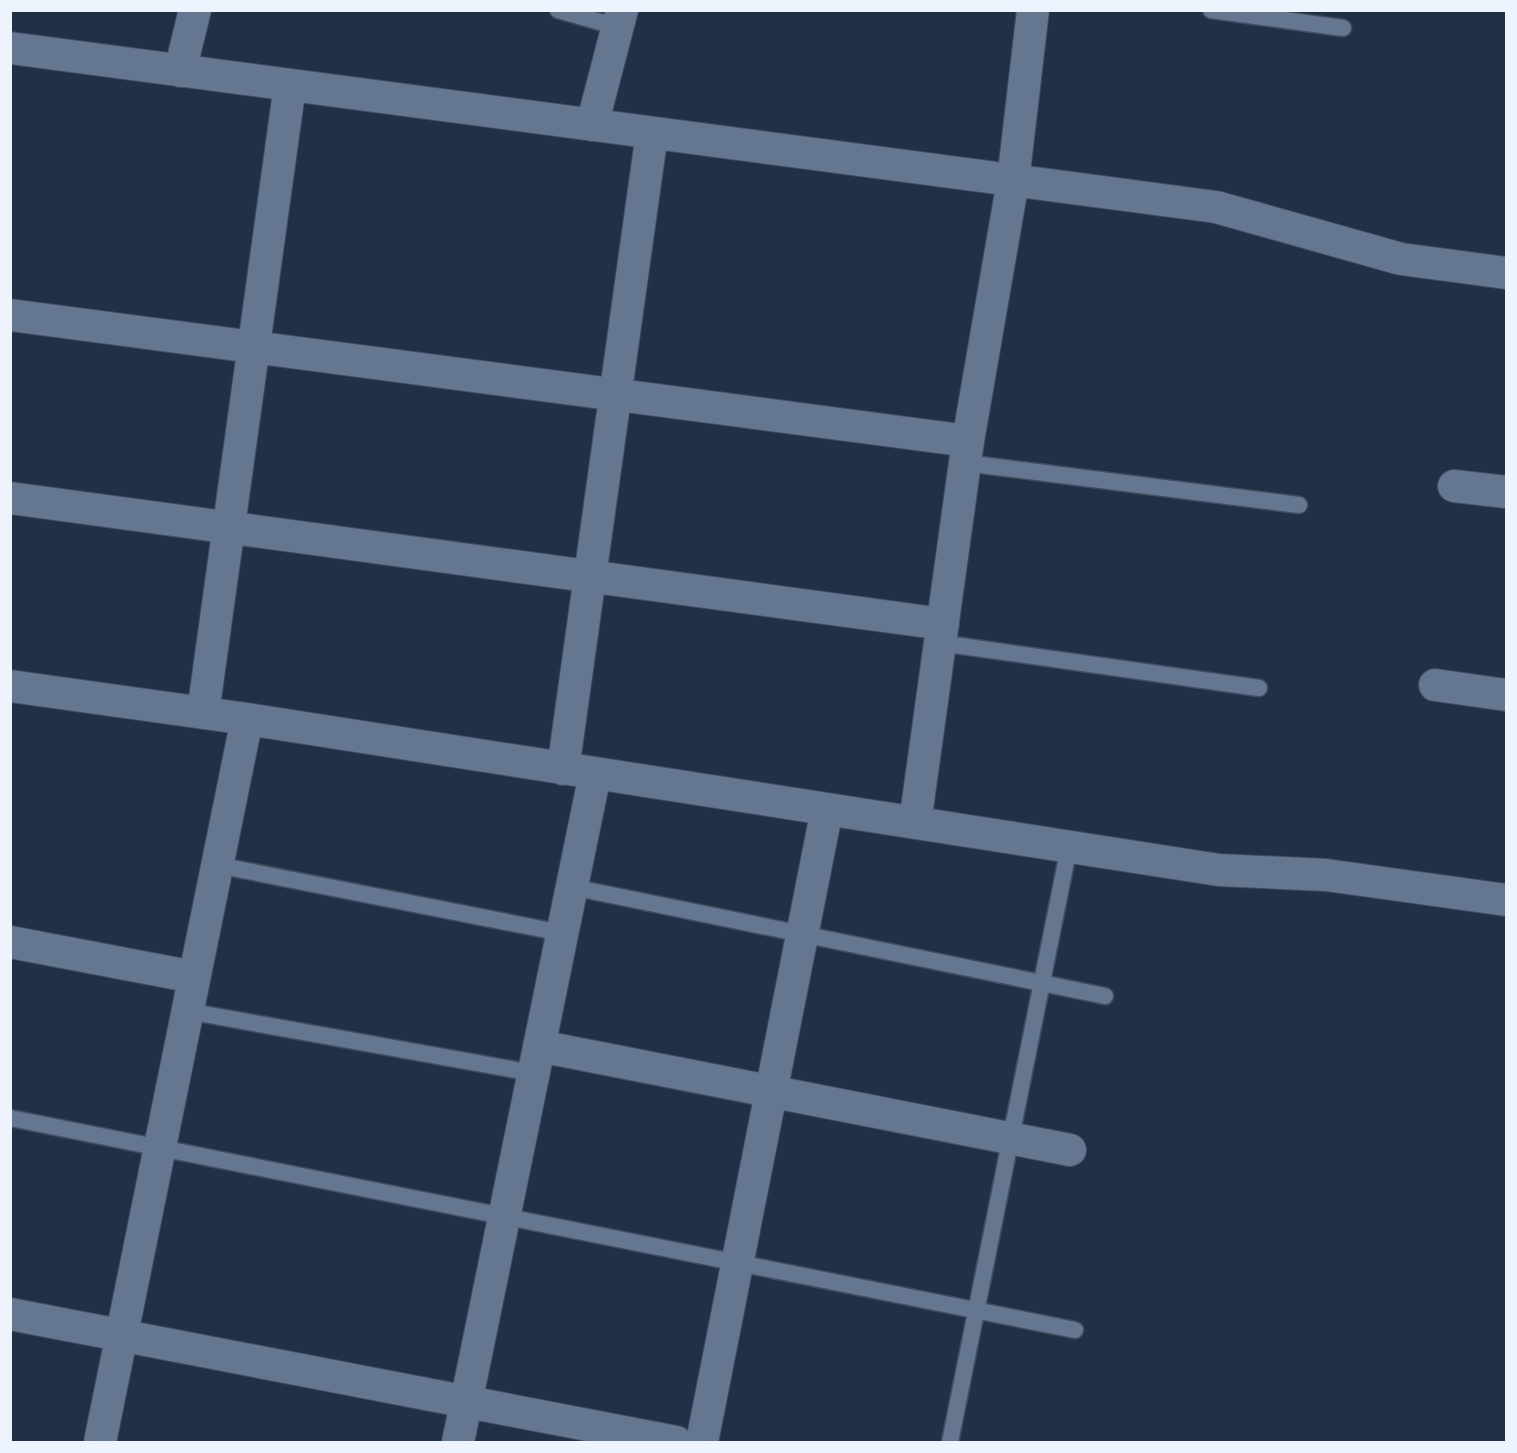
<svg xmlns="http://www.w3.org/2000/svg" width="1517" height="1453" font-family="Montserrat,sans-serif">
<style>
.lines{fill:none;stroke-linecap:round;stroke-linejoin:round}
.lane-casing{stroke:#414c5f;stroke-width:19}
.street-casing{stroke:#414c5f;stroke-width:34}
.lane{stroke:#657691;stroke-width:16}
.street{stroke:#657691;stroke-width:32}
</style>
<rect width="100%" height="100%" fill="#212f47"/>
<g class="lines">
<g class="lane-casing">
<path id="lane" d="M 558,10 L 618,27
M 1211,10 L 1343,28
M 965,463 L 1299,505
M 940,643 L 1259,688
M 217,865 L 562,933
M 572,887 L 1105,996
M 187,1011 L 533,1073
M 10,1118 L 1075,1330
M 950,1442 L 1069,847"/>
</g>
<g class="street-casing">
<path id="street" d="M 10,48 L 1216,207 L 1401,259 L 1506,273
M 180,71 L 195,10
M 592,125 L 622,10
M 10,315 L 968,441
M 1454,486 L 1506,492
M 10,498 L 943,624
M 1435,685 L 1506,695
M 10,686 L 247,719 L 1219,870 L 1326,875 L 1506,900
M 203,713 L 290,85
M 563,769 L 652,133
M 915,823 L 968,441 L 1013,181 L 1033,10
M 10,942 L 194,977
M 539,1046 L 1070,1150
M 10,1314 L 676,1442
M 100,1442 L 247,719
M 458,1442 L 595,774
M 702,1442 L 827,809"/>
</g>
<use href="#lane" class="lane"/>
<use href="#street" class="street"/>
</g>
<rect width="1517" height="1453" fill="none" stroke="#eef4fe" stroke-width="24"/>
</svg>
